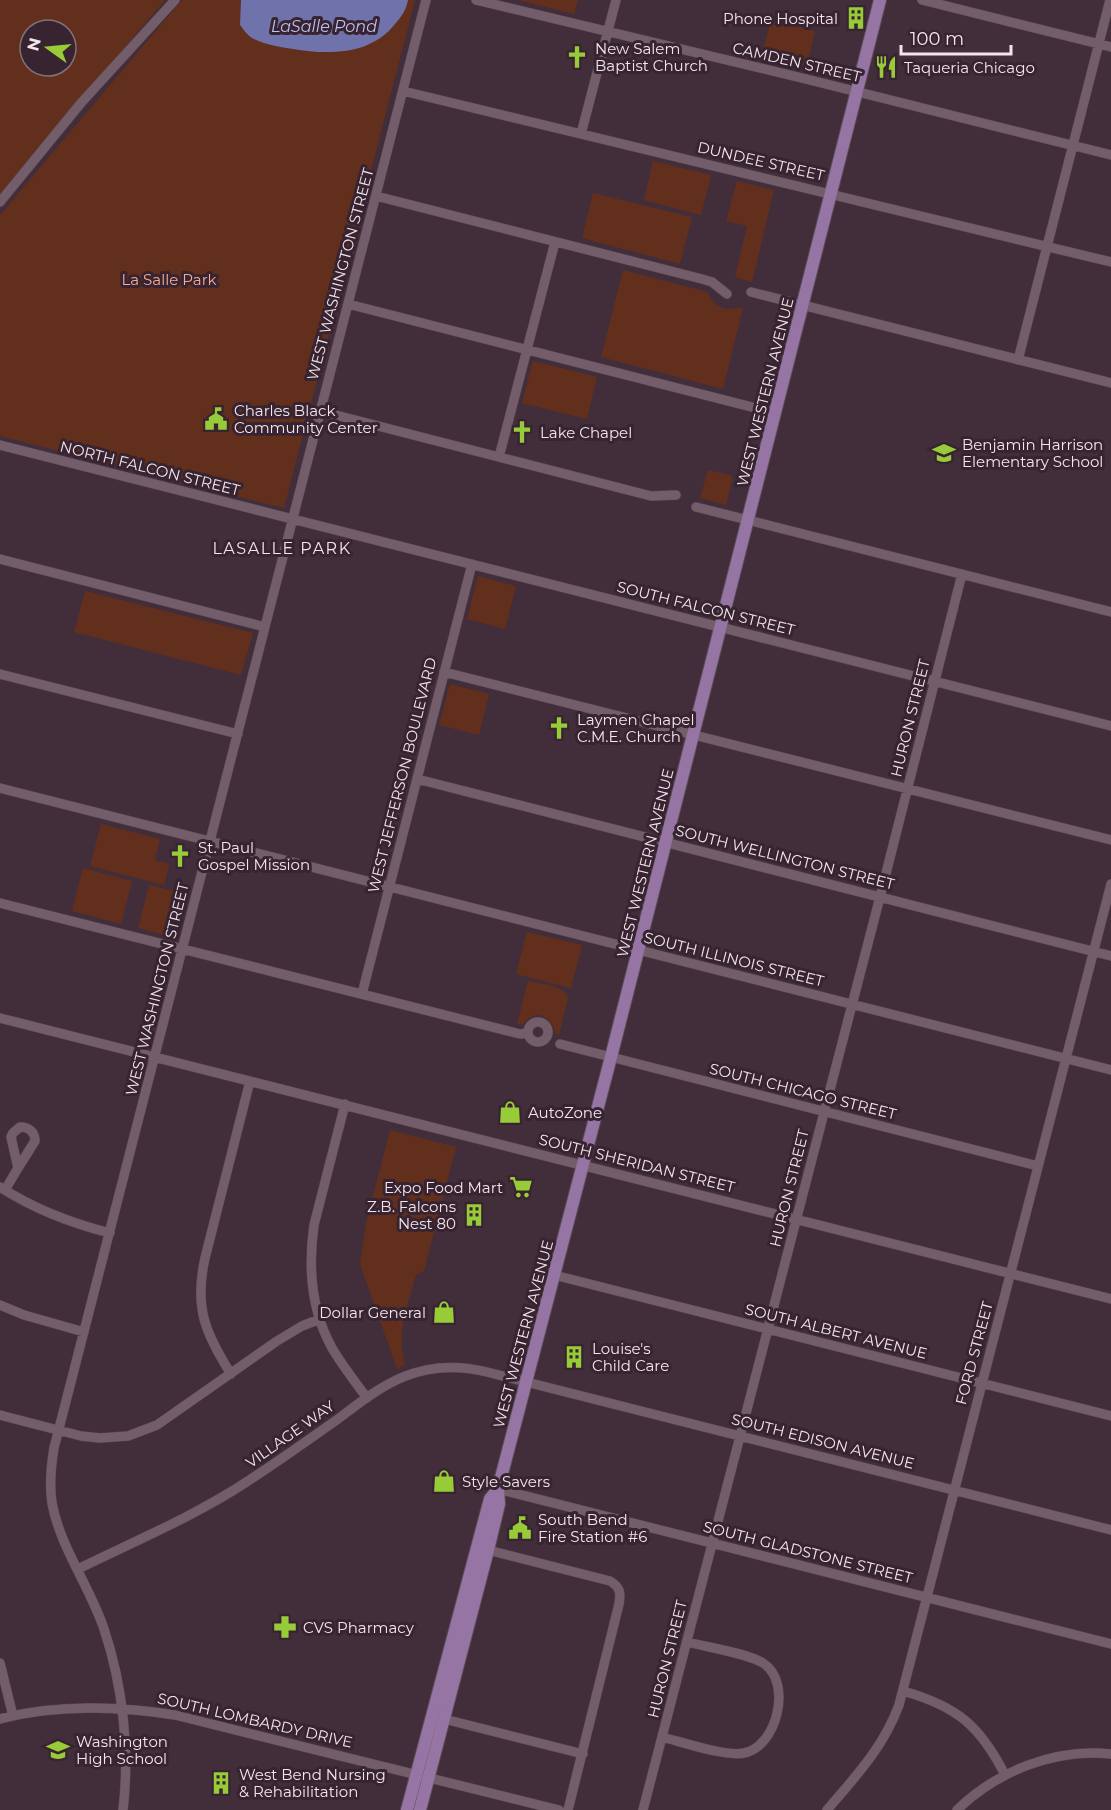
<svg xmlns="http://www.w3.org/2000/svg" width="1111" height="1810" font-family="Montserrat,sans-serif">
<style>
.green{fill:#632f1d;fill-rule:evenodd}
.water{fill:#7072ab}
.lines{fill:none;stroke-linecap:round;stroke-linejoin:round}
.minor-casing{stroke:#5c4c56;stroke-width:10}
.major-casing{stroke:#5c4c56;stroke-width:14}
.minor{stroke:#735d6b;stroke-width:9}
.major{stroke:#9675a4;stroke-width:12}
.labels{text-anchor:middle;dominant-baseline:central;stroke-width:6;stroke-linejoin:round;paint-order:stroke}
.poi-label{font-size:15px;fill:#f2e5ed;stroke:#372430;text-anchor:start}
.street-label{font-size:15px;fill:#f2e5ed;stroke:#372430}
.park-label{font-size:15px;fill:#f5ab93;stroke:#372430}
.water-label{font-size:16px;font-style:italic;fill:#bec2f4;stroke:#372430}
.neighbourhood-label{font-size:16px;letter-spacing:1.5px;fill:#f2e5ed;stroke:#372430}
</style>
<rect width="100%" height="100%" fill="#412e3a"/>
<path class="green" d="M 0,0 L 165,0 L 0,195 ZM 30,30 L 66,30 L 66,66 L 30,66 Z
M 182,0 L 415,0 L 284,508 L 0,436 L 0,215 Z
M 518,0 L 578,0 L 574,14 Z
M 771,20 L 815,31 L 806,70 L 761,59 Z
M 653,161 L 711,175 L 701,215 L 644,200 Z
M 737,181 L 774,190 L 752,282 L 735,277 L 747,226 L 726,221 Z
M 593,193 L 692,217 L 680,264 L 582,238 Z
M 623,270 L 708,292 C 710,300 719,309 727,309 C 733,309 736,307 743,308 L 723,389 L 601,357 Z
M 533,361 L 597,377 L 587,419 L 522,403 Z
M 708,470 L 733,476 L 726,505 L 700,498 Z
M 478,576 L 516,586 L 505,629 L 467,619 Z
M 85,591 L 253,633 L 241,675 L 74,632 Z
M 450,684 L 489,694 L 479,735 L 439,725 Z
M 101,824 L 160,839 L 155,860 L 169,864 L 164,885 L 90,866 Z
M 83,868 L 132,881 L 121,924 L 72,911 Z
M 149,885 L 186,894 L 175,938 L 138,928 Z
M 527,932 L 582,945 L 571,988 L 516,974 Z
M 528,981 C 540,984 565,985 568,998 L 559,1035 L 555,1034 C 554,1022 542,1009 529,1018 C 527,1020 524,1023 522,1025 L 517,1024 Z
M 390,1130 L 456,1147 L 424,1271 L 416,1275 C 407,1307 396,1332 405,1365 L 397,1369 L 360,1264 L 366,1223 Z"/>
<path class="water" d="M 241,0 L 408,0 C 406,10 402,16 395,24 C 371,55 329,55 293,49 C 280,47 264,45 252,38 C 247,35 243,29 240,25 Z"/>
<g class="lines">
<g class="minor-casing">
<path id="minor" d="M 476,0 L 806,79 L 1111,155
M 922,0 L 1111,47
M 403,91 L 1111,262
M 581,134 L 616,0
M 376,196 L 702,279 L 712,282 L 727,294
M 0,202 L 81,103 L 175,0
M 751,292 L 1111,383
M 348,304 L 775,413
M 1018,360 L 1110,0
M 320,411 L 651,496 L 676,495
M 0,445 L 1111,726
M 499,457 L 555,242
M 696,507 L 1111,612
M 0,559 L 265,627
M 444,672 L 1111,840
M 0,674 L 238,734
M 417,779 L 1111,956
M 0,788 L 1111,1070
M 0,903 L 520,1034 L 528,1033
M 362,994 L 472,564
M 0,1018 L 1111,1299
M528 1032a10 10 0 1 1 20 0a10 10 0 1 1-20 0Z
M 560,1044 L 1038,1166
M 345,1104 L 314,1225 C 308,1267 311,1310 332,1348 C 342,1365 355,1382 367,1398
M 20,1127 C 29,1127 35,1132 35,1141 L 18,1168 L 11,1137 L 13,1133 Z
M 0,1187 C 34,1209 70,1223 110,1233
M 5,1190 L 18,1168
M 554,1275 L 1111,1416
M 0,1305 L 24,1315 L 84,1332
M 231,1374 C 205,1333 194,1307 205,1258 L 250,1081
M 0,1415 L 81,1436 L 100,1438 L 128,1436 L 157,1425 L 277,1341 L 302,1326 L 320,1319
M 498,1489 L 1111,1644
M 488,1550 L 610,1581 C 620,1587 621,1592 619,1604 L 568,1810
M 78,1569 C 135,1541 195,1516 248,1481 C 279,1461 308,1440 338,1419 C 358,1404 379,1387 403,1377 C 430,1366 459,1365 487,1372 L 1111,1530
M 0,1663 L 13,1716
M 903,1691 C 956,1706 980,1725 1005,1775
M 0,1719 C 57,1704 117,1706 175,1715 L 559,1810
M 444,1719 L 583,1754
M 662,1737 C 682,1742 725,1757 744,1753 C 777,1747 793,1682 763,1663 C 747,1653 706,1647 687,1642
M 123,1810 C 130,1751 123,1686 104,1629 C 90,1587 60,1547 52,1503 C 49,1484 51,1466 54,1448 L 426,0
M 643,1810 L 880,897 L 962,574
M 827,1810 C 856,1776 883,1748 899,1705 L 1111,884
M 957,1810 C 997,1771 1055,1748 1111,1754"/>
</g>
<g class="major-casing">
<path id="major" d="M 407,1810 L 490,1499 L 498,1489
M 420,1810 L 488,1550 L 499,1504 L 498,1489 L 611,1057 L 880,0"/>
</g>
<use href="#minor" class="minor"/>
<use href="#major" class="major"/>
</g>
<defs>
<g id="building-bare" transform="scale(1.8)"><path d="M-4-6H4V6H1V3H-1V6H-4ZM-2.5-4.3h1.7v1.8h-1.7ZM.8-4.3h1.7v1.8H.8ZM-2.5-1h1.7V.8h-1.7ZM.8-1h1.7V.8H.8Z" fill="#97cb38" stroke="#372430" stroke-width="2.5" paint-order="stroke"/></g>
<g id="church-bare" transform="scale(1.8)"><path d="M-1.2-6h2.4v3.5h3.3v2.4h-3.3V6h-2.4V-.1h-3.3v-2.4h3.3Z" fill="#97cb38" stroke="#372430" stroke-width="2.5" paint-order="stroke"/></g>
<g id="restaurant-bare" transform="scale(1.8)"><path d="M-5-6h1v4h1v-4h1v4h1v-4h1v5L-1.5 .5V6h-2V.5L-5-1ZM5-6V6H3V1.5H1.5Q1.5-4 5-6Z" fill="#97cb38" stroke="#372430" stroke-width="2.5" paint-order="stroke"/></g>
<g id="civic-bare" transform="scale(1.8)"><path d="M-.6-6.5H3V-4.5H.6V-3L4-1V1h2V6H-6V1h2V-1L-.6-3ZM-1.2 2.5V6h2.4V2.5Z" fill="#97cb38" stroke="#372430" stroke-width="2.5" paint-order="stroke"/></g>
<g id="school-bare" transform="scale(1.8)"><path d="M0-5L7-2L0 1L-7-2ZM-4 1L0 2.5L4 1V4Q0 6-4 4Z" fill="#97cb38" stroke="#372430" stroke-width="2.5" paint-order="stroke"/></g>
<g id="shop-bare" transform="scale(1.8)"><path d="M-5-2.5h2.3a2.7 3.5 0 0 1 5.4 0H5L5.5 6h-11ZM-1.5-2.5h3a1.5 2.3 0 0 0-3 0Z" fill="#97cb38" stroke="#372430" stroke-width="2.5" paint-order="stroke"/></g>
<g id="supermarket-bare" transform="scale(1.8)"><path d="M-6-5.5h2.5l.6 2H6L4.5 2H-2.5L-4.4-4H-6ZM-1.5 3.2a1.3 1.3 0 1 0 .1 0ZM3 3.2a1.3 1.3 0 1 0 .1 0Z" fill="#97cb38" stroke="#372430" stroke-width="2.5" paint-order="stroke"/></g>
<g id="pharmacy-bare" transform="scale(1.8)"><path d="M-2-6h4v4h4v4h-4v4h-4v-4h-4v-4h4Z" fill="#97cb38" stroke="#372430" stroke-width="2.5" paint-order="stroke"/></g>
</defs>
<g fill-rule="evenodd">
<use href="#building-bare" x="856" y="18"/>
<use href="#church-bare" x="577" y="57"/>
<use href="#restaurant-bare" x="886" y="67"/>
<use href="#civic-bare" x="216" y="419"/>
<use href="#church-bare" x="522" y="432"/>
<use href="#school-bare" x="944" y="453"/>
<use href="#church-bare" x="559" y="728"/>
<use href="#church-bare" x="180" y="856"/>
<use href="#shop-bare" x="510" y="1112"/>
<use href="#supermarket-bare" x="521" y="1187"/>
<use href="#building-bare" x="474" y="1215"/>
<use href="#shop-bare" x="444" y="1312"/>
<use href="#building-bare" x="574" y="1357"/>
<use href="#shop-bare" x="444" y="1481"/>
<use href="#civic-bare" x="520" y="1528"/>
<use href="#pharmacy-bare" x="285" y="1627"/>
<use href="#school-bare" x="58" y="1750"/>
<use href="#building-bare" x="221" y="1783"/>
</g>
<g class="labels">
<g class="poi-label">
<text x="838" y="18" text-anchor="end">Phone Hospital</text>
<text x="595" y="48">New Salem<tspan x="595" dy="17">Baptist Church</tspan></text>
<text x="904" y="67">Taqueria Chicago</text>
<text x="234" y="410">Charles Black<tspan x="234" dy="17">Community Center</tspan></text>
<text x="540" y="432">Lake Chapel</text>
<text x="962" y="444">Benjamin Harrison<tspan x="962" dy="17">Elementary School</tspan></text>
<text x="577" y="719">Laymen Chapel<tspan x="577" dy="17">C.M.E. Church</tspan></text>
<text x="198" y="847">St. Paul<tspan x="198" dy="17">Gospel Mission</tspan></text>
<text x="528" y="1112">AutoZone</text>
<text x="503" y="1187" text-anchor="end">Expo Food Mart</text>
<text x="456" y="1206" text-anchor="end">Z.B. Falcons<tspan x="456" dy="17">Nest 80</tspan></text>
<text x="426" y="1312" text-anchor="end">Dollar General</text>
<text x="592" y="1348">Louise's<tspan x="592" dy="17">Child Care</tspan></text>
<text x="462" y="1481">Style Savers</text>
<text x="538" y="1519">South Bend<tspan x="538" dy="17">Fire Station #6</tspan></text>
<text x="303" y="1627">CVS Pharmacy</text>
<text x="76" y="1741">Washington<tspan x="76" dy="17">High School</tspan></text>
<text x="239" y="1774">West Bend Nursing<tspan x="239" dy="17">&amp; Rehabilitation</tspan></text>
</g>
<g class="street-label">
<text transform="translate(797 62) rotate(13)">CAMDEN STREET</text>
<text transform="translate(761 161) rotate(13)">DUNDEE STREET</text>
<text transform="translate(340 274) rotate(-75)">WEST WASHINGTON STREET</text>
<text transform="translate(765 392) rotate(-76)">WEST WESTERN AVENUE</text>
<text transform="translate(150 468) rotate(14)">NORTH FALCON STREET</text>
<text transform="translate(706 608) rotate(14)">SOUTH FALCON STREET</text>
<text transform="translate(910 718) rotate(-76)">HURON STREET</text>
<text transform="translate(402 775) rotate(-76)">WEST JEFFERSON BOULEVARD</text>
<text transform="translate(785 857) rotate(14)">SOUTH WELLINGTON STREET</text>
<text transform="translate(645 863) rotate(-76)">WEST WESTERN AVENUE</text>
<text transform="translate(734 959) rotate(14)">SOUTH ILLINOIS STREET</text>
<text transform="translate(157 989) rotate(-76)">WEST WASHINGTON STREET</text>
<text transform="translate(803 1091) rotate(14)">SOUTH CHICAGO STREET</text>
<text transform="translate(637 1163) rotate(14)">SOUTH SHERIDAN STREET</text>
<text transform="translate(789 1188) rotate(-76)">HURON STREET</text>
<text transform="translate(836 1331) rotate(14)">SOUTH ALBERT AVENUE</text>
<text transform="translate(523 1334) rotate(-75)">WEST WESTERN AVENUE</text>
<text transform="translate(974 1353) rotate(-75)">FORD STREET</text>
<text transform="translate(290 1434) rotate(-35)">VILLAGE WAY</text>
<text transform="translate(823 1441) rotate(14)">SOUTH EDISON AVENUE</text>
<text transform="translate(808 1552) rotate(14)">SOUTH GLADSTONE STREET</text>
<text transform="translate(667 1659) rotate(-76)">HURON STREET</text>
<text transform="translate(255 1720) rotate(13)">SOUTH LOMBARDY DRIVE</text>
</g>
<g class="park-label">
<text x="169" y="279">La Salle Park</text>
</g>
<g class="water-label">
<text x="324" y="26">LaSalle Pond</text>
</g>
<g class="neighbourhood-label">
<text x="282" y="548">LASALLE PARK</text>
</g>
</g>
<g transform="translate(48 48) rotate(285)"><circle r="28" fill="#372430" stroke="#82717c" stroke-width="1.5"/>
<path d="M0-4.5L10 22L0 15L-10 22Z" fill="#97cb38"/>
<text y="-9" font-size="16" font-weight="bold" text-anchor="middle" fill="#f2e5ed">N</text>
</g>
<path d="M901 45v9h110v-9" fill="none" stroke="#f2e5ed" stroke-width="3"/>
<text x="910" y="45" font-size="18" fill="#f2e5ed" stroke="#372430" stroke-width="4.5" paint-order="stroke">100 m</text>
</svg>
